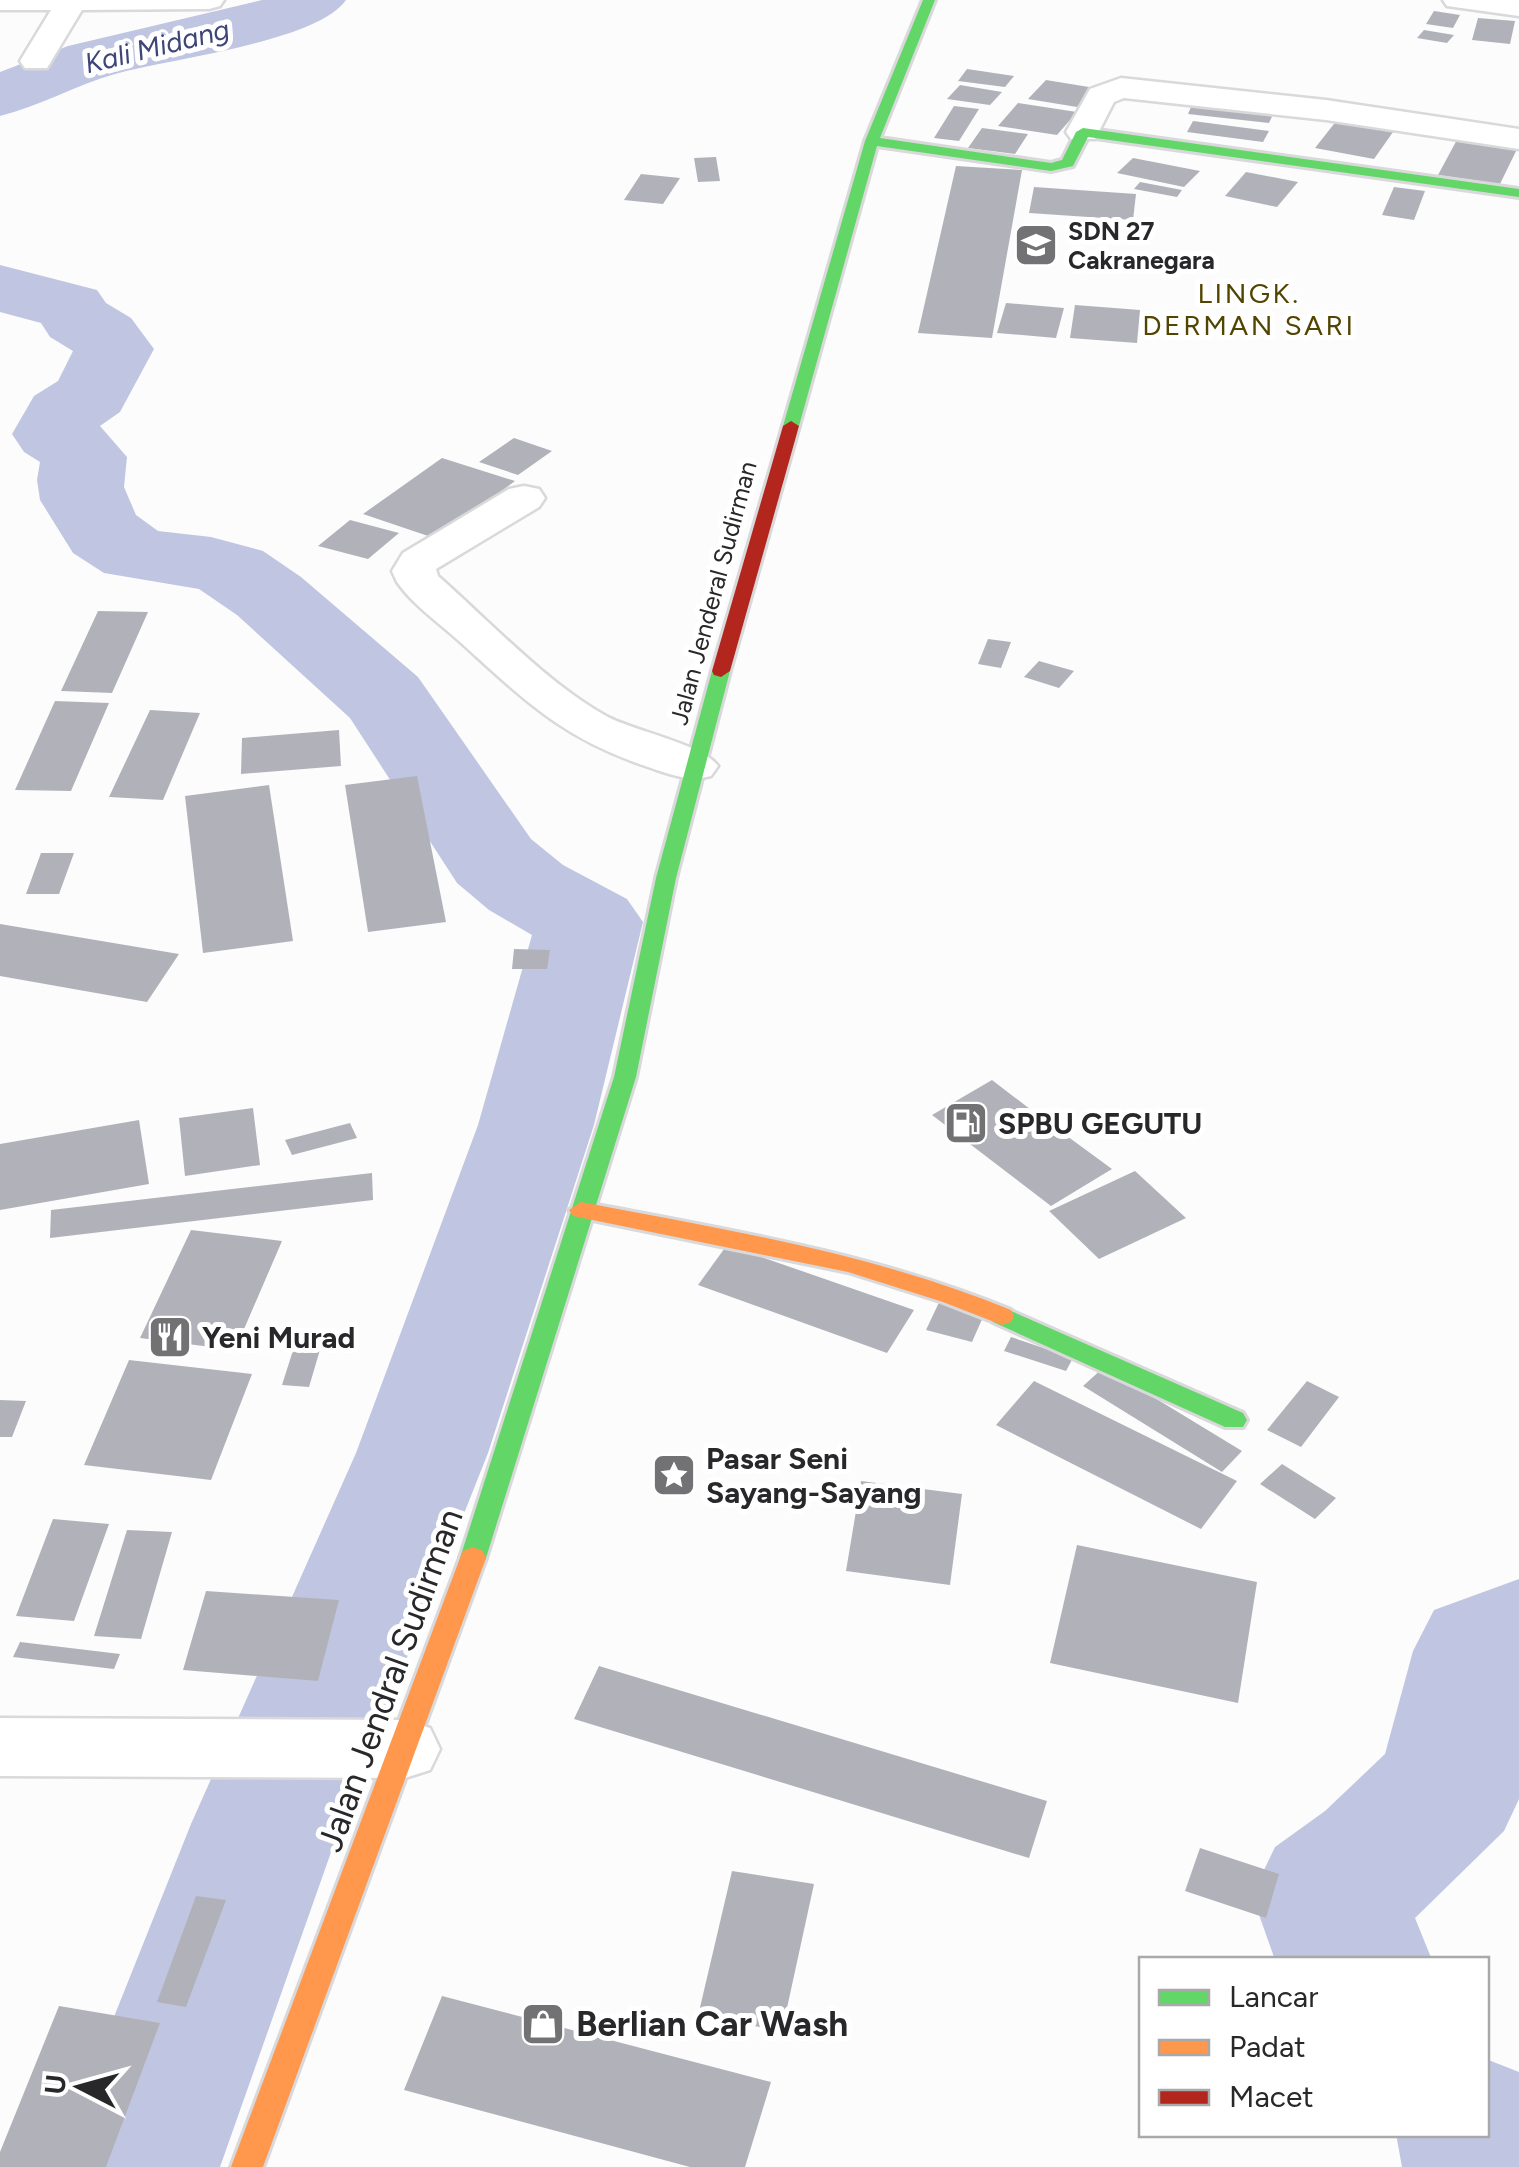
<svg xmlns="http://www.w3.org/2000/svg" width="1519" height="2167" font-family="Figtree,sans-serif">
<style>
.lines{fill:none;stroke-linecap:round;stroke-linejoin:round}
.river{fill:#c0c6e1;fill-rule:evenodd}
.building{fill:#b1b2b9}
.street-casing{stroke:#d9d9db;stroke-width:5}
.fast-casing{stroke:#d9d9db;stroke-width:6}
.slow-casing{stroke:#d9d9db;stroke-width:6}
.jam-casing{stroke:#d9d9db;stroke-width:6}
.street{fill:#fff;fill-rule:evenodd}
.fast{fill:#63d668;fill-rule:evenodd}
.slow{fill:#ff974d;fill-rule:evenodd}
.jam{fill:#b3261e;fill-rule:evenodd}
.labels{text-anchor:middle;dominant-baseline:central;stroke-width:10;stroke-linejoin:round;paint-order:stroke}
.far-poi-label{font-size:25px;font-weight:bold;fill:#28282b;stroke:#fff;text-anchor:start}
.far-street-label{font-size:25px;fill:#28282b;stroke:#fff}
.far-water-label{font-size:28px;font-style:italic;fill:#3e4578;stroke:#fff}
.far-neighbourhood-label{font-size:28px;letter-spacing:2.5px;fill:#524401;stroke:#fff}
.poi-label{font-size:30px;font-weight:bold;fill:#28282b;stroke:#fff;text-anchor:start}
.near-street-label{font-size:35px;fill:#28282b;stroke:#fff}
.near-poi-label{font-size:35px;font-weight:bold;fill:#28282b;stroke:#fff;text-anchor:start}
</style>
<rect width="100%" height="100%" fill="#fcfcfd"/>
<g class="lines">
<path class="river" d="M 262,0 L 346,0 C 317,42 168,59 115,74 C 76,85 40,106 0,116 L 0,72 L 68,46 Z
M 0,265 L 97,290 L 106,303 L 131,318 L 154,349 L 120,412 L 100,426 L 127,457 L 124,487 L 136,515 L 158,531 L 211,537 L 263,551 L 301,577 L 418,677 L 531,839 L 563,865 L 627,899 L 643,922 L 594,1125 L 488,1453 L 341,1824 L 220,2167 L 54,2167 L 191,1824 L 356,1453 L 478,1125 L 532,935 L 489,910 L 457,883 L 350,718 L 237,615 L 199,589 L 104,573 L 73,553 L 40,500 L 37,480 L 40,462 L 24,452 L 12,434 L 34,396 L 58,381 L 73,351 L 50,337 L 41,323 L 0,312 Z
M 1519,1579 L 1519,1799 L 1504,1831 L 1415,1918 L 1432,1960 L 1275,1960 L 1252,1895 L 1275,1847 L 1325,1811 L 1385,1754 L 1413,1651 L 1434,1610 Z
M 1486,2059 L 1519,2072 L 1519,2167 L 1402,2167 L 1396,2134 L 1486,2134 Z"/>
</g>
<path class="building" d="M 1434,11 L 1460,15 L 1453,28 L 1426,24 Z
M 1478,18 L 1515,21 L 1510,44 L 1472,40 Z
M 1424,30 L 1454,35 L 1447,43 L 1417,38 Z
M 967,69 L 1014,76 L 1005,87 L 958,81 Z
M 1046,80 L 1095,88 L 1077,107 L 1028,99 Z
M 960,85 L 1002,92 L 990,105 L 947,99 Z
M 1194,100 L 1275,110 L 1269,123 L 1188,114 Z
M 1018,103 L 1077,112 L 1057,135 L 998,126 Z
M 954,106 L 979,109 L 959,141 L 934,138 Z
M 1341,115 L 1398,125 L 1374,159 L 1315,148 Z
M 1193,121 L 1269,131 L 1263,142 L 1187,132 Z
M 982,128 L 1028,134 L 1015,154 L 968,148 Z
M 1459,136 L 1519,145 L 1500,184 L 1438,175 Z
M 716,157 L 720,181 L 698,182 L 694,158 Z
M 1133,158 L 1200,171 L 1184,187 L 1117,173 Z
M 956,166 L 1022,170 L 992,338 L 918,333 Z
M 1246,172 L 1298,182 L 1277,207 L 1225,196 Z
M 641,174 L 680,178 L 663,204 L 624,200 Z
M 1140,182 L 1182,190 L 1177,197 L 1134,189 Z
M 1034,187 L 1136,194 L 1133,220 L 1029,213 Z
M 1394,187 L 1425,191 L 1414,220 L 1382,215 Z
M 1128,225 L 1152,226 L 1152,241 L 1128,240 Z
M 1006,303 L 1064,308 L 1056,338 L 997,333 Z
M 1075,305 L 1140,310 L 1137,343 L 1070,338 Z
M 514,438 L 552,451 L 518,475 L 479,462 Z
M 442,458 L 515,481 L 437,539 L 363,514 Z
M 350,520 L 399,533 L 368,559 L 318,546 Z
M 98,611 L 148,612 L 112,693 L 61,691 Z
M 988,639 L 1011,642 L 1001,668 L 978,664 Z
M 1039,661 L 1074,671 L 1059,688 L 1024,677 Z
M 55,701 L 109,703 L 71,791 L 15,790 Z
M 150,710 L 200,713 L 163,800 L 109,797 Z
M 339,730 L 341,766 L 241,774 L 242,738 Z
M 417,776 L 446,922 L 368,932 L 345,785 Z
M 269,785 L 293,941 L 203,953 L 185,796 Z
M 41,853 L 74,853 L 59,894 L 26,894 Z
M 0,924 L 179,954 L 147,1002 L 0,976 Z
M 514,949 L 550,950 L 547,969 L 512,969 Z
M 992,1080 L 1026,1106 L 1112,1169 L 1051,1206 L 932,1115 Z
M 253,1108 L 260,1165 L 185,1176 L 179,1118 Z
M 139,1120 L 149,1184 L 0,1210 L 0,1144 Z
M 350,1123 L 357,1138 L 292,1155 L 285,1140 Z
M 1135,1171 L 1186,1218 L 1099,1259 L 1049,1211 Z
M 372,1173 L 373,1200 L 50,1238 L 51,1210 Z
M 191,1230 L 282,1241 L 235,1350 L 140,1338 Z
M 727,1245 L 914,1310 L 887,1353 L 698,1285 Z
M 942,1296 L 987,1308 L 972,1342 L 926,1330 Z
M 1011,1337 L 1073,1358 L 1066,1371 L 1004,1351 Z
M 296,1341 L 322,1343 L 309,1387 L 282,1385 Z
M 129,1360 L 252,1374 L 211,1480 L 84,1465 Z
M 1104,1367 L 1242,1451 L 1222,1472 L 1083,1386 Z
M 1034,1381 L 1237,1481 L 1201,1529 L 996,1425 Z
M 1307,1381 L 1339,1397 L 1301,1447 L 1267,1430 Z
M 0,1400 L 26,1401 L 12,1437 L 0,1437 Z
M 1282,1464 L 1336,1498 L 1315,1519 L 1260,1484 Z
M 861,1481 L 962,1494 L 950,1585 L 846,1571 Z
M 53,1519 L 109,1524 L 74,1621 L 16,1616 Z
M 127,1530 L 172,1532 L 141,1639 L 94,1636 Z
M 1077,1545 L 1257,1582 L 1238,1703 L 1050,1663 Z
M 206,1591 L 339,1600 L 318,1681 L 183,1670 Z
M 20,1642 L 120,1654 L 114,1669 L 13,1657 Z
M 599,1666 L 1047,1801 L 1029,1858 L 574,1719 Z
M 1200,1848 L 1279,1874 L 1266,1918 L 1185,1891 Z
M 732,1871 L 814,1884 L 782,2031 L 698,2016 Z
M 196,1896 L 226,1900 L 186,2007 L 157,2002 Z
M 442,1996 L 771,2082 L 745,2167 L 690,2167 L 404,2090 Z
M 59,2006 L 160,2023 L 106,2167 L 0,2167 L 0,2152 Z"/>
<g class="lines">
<g class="street-casing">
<path id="street" d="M 0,0 L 224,0 L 220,6 L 209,9 L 82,10 L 47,68 L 25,68 L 20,61 L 51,10 L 0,10 Z
M 1443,0 L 1519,0 L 1519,16 L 1447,6 Z
M 1121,78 L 1326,100 L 1519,129 L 1519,149 L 1326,120 L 1124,98 L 1114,102 L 1095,139 L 1071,139 L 1066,132 L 1090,89 Z
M 524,486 L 539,489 L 545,498 L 539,507 L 436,569 L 438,576 C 488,620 549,685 606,716 C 633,731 703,744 718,766 L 711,776 C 689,782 672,775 651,768 C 561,738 527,702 459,641 C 438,622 413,605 397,582 L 392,571 L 403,553 L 509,489 Z
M 0,1718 L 405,1720 L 430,1728 L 440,1749 L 430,1770 L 405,1778 L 0,1776 Z"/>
</g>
<g class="fast-casing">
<path id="fast" d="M 923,0 L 935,0 L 880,138 L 1051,163 L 1062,160 L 1076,132 L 1083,128 L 1519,189 L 1519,197 L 1088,137 L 1073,166 L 1051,171 L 877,146 L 799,426 L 785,429 L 783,426 L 865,141 Z
M 721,665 L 730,671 L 676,878 L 636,1077 L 486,1558 L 483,1565 L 473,1569 L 463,1565 L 460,1558 L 614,1077 L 656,878 L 712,671 Z
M 1002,1307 L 1243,1413 L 1247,1420 L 1243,1427 L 1225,1427 L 993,1322 L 990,1316 L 993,1310 Z"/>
</g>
<g class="slow-casing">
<path id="slow" d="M 581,1202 C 727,1230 872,1253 1011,1310 L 1014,1316 L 1011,1322 L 1002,1325 L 943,1302 L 848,1272 L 573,1216 L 569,1210 Z
M 473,1547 L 483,1551 L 486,1558 L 263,2167 L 231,2167 L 460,1558 L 463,1551 Z"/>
</g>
<g class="jam-casing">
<path id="jam" d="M 791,421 L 799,426 L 730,671 L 721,677 L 714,675 L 712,671 L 783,426 Z"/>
</g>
<use href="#street" class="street"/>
<use href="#fast" class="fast"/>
<use href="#slow" class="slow"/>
<use href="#jam" class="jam"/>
</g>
<defs>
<g id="school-square" transform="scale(2.25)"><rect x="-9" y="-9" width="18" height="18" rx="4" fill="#727274" stroke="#fff"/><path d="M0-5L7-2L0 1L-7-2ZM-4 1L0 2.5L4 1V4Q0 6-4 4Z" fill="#fff"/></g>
<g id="fuel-square" transform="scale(2.25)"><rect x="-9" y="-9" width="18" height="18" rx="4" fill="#727274" stroke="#fff"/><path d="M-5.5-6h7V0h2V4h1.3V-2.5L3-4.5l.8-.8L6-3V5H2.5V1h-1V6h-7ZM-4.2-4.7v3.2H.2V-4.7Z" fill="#fff"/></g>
<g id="restaurant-square" transform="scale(2.25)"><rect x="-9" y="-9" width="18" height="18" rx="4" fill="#727274" stroke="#fff"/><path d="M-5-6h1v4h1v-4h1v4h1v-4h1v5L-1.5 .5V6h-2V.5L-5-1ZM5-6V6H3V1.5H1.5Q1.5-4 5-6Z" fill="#fff"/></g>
<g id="sight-square" transform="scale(2.25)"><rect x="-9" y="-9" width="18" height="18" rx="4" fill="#727274" stroke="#fff"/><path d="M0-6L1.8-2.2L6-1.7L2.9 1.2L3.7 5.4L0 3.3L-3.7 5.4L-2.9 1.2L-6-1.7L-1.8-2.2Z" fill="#fff"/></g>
<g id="shop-square" transform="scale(2.25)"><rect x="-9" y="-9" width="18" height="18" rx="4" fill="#727274" stroke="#fff"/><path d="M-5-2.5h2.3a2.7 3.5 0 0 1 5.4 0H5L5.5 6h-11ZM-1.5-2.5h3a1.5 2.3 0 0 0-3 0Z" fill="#fff"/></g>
</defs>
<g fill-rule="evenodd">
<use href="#school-square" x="1036" y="245"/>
<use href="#fuel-square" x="966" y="1123"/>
<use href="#restaurant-square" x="170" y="1337"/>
<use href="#sight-square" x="674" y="1475"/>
<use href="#shop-square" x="543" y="2024"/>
</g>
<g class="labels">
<g class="far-poi-label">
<text x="1068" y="231">SDN 27<tspan x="1068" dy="29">Cakranegara</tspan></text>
</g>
<g class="far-street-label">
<text transform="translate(713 593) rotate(-75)">Jalan Jenderal Sudirman</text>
</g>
<g class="far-water-label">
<text transform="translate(157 46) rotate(-14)">Kali Midang</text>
</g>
<g class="far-neighbourhood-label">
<text x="1249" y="293">LINGK.<tspan x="1249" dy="32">DERMAN SARI</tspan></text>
</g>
<g class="poi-label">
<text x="998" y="1123">SPBU GEGUTU</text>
<text x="202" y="1337">Yeni Murad</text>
<text x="706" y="1458">Pasar Seni<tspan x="706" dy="34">Sayang-Sayang</tspan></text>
</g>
<g class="near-street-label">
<text transform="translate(390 1680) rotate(-70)">Jalan Jendral Sudirman</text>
</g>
<g class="near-poi-label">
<text x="576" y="2024">Berlian Car Wash</text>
</g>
</g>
<rect x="1139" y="1957" width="350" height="180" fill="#ffffff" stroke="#a9a9aa" stroke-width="2.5"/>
<rect x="1159" y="1990" width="50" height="15" fill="#63d668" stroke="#a9a9aa" stroke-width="2.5"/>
<text x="1229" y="2007" font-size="30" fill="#28282b">Lancar</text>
<rect x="1159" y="2040" width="50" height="15" fill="#ff974d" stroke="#a9a9aa" stroke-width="2.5"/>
<text x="1229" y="2057" font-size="30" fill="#28282b">Padat</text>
<rect x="1159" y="2090" width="50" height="15" fill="#b3261e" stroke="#a9a9aa" stroke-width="2.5"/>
<text x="1229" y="2107" font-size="30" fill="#28282b">Macet</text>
<g transform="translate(80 2087) rotate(276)" stroke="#ffffff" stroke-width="8" paint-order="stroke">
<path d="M0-8L18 38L0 25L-18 38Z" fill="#28282b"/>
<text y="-15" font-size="28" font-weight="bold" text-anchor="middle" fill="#28282b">U</text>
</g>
</svg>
